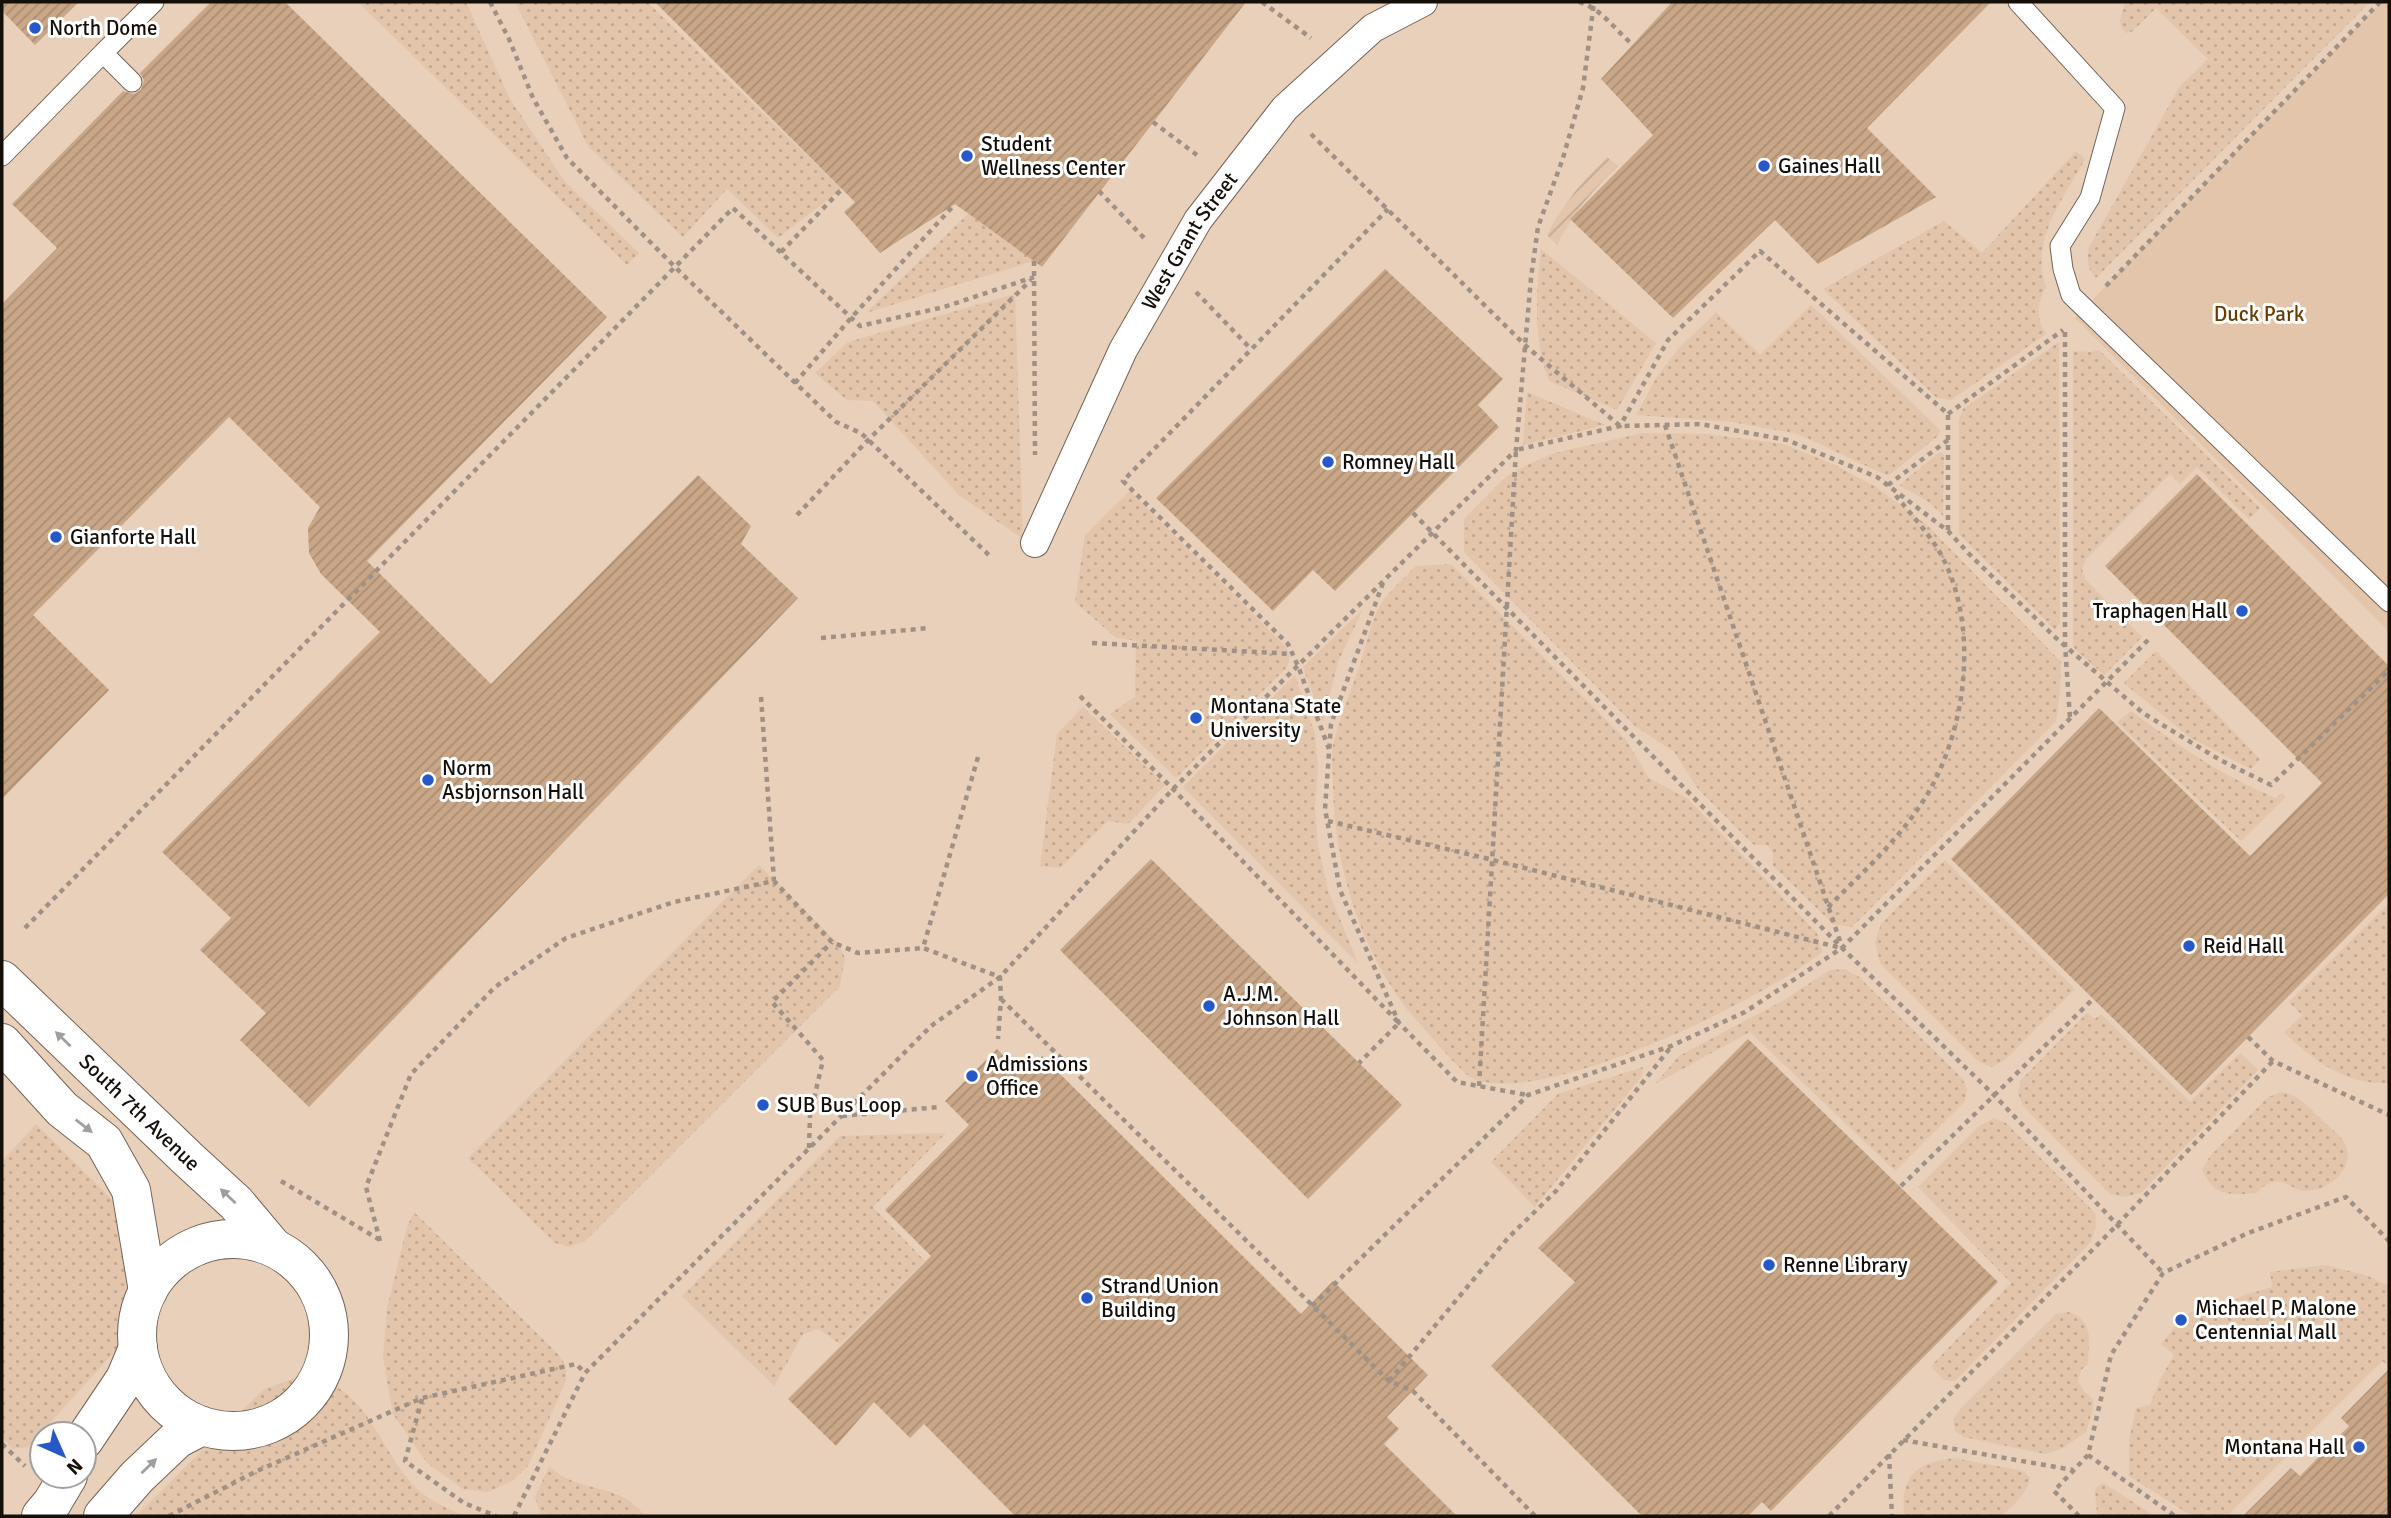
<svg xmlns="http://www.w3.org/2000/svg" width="2391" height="1518" font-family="Signika,sans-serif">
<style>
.built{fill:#e9d0ba;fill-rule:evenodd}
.grass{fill:url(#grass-dots)}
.park{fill:#e2c5ab}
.garden{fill:url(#garden-furrows)}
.building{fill:url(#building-hatch)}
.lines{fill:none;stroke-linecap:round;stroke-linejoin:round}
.service-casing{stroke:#746456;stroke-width:21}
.pedestrian-casing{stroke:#746456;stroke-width:30}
.minor-casing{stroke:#746456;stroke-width:40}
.path{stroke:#9f9185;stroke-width:4.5;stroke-dasharray:5 5;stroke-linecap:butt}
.service{stroke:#fff;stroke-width:19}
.pedestrian{stroke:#fff;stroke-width:28}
.minor{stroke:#fff;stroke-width:38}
.oneway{fill:#a19f9d}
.poi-dot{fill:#2659c7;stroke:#fff;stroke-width:2.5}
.labels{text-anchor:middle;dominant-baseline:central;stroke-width:6;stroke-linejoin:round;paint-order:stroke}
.poi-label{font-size:21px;fill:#150f09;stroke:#fff;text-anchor:start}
.street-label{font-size:21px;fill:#150f09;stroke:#fff}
.park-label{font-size:21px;fill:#693c04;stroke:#fff}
</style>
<defs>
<pattern id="grass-dots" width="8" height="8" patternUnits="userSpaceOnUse" patternTransform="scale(1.75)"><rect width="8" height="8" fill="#e2c5ab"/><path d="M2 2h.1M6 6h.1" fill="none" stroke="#c1a892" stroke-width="1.8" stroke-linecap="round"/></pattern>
<pattern id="garden-furrows" width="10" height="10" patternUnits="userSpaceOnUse" patternTransform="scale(1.75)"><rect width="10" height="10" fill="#e2c5ab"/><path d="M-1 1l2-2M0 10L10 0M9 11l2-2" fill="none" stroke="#c1a892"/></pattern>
<pattern id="building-hatch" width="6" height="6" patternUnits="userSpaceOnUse" patternTransform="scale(1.75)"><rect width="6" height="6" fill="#c8a687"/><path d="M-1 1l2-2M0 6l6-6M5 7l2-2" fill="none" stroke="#ab8e73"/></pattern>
</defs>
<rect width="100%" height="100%" fill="#f0ddcd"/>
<path class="built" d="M 2,2 L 2389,2 L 2389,1516 L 2,1516 ZM 42,1434 L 84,1434 L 84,1476 L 42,1476 Z"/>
<path class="grass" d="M 358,2 L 466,2 L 510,99 L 565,182 L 639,253 L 627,265 Z
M 515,2 L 647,2 L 842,189 L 778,238 L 727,189 L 683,237 L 588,146 Z
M 2125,2 L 2370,2 L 2096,278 C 2087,268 2087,260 2089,247 L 2180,86 L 2208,59 L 2156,8 L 2133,31 L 2127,33 C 2115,25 2122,14 2125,2 Z
M 2076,151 L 2085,159 C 2064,198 2029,241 2046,287 C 2036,304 2036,318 2046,334 L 1951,400 L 1937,398 L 1823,289 L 1944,221 L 1982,253 Z
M 968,214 L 1034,261 L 866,313 Z
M 1541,249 L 1656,343 L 1617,410 L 1549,381 C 1533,341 1536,291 1541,249 Z
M 1015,294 L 1023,539 L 959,495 L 873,401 L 847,400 L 815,373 L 848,342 Z
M 1811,305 L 1940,430 L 1938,436 L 1888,476 L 1798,434 L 1732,422 L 1636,415 L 1658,375 L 1679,348 L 1716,312 L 1760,355 Z
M 2059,342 L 2060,623 L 2055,630 L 1959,534 L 1959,420 L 1963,409 Z
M 2099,350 L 2260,508 L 2249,519 L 2197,467 L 2180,484 L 2170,474 L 2086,559 L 2082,569 L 2085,579 L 2142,637 L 2104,675 L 2073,647 L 2073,351 L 2091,352 Z
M 1527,392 L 1605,425 L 1523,445 Z
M 1642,433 L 1707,434 L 1783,444 L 1833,464 L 1876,487 L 1927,525 L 2061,662 L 2060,693 L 2056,721 L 1852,927 L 1834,925 L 1773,866 L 1773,853 L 1767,845 L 1754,845 L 1698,789 L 1674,752 L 1635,726 L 1464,552 L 1464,519 L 1507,476 L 1527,465 L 1555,453 Z
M 1940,452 L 1944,455 L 1943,516 L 1929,502 L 1899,485 Z
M 1130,491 L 1286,647 L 1290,657 L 1287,667 L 1176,778 L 1110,714 L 1135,697 L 1136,641 L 1115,637 L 1075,602 L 1085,535 Z
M 1451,564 L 1626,740 L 1649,778 L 1688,799 L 1817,933 L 1822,952 C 1766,998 1540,1110 1472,1078 C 1462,1073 1437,1043 1428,1033 C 1366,969 1335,875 1333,787 C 1333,774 1331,758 1333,745 C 1339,718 1351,691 1360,665 C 1366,647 1371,620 1380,605 C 1389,591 1405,578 1416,566 Z
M 1363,609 L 1338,662 L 1323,722 L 1303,667 Z
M 2156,651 L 2260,759 L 2251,769 L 2189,737 L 2124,683 Z
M 1295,675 L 1315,734 L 1318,768 L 1315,807 L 1318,846 L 1328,890 L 1358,963 L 1183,787 Z
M 1083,707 L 1165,785 L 1128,824 L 1108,821 L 1060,868 L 1040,866 L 1057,734 Z
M 2131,711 C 2177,745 2222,776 2276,798 L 2282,793 L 2286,797 L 2241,841 L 2117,722 Z
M 1945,860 L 2075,989 L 2005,1060 L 1992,1067 L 1979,1062 L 1880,963 L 1875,942 L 1881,924 Z
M 759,865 L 838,943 L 845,958 L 840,986 L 585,1241 L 570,1247 L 555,1243 L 468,1158 Z
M 2389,903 L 2389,1083 C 2342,1084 2318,1062 2284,1033 L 2302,1015 L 2289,1002 Z
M 1845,969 L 1859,977 L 1962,1078 L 1967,1089 L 1965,1101 L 1895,1171 L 1750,1032 L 1655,1084 L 1679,1056 L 1784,1000 L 1830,970 Z
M 2087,1013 L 2095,1019 L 2101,1014 L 2190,1102 L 2240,1053 L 2258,1070 L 2141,1193 L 2124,1197 L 2110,1194 L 2023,1106 L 2018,1093 L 2021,1080 Z
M 1643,1067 L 1642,1076 L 1535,1207 L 1491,1162 L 1558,1094 Z
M 2282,1092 C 2301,1096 2307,1106 2321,1119 C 2328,1126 2339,1134 2344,1142 C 2359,1169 2324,1196 2299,1190 C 2290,1187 2285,1180 2274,1182 C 2267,1183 2261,1188 2256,1193 C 2229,1195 2214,1197 2202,1169 L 2211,1155 L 2268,1097 Z
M 1994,1118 L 2006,1123 L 2095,1213 L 2096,1226 L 2091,1242 L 1955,1381 L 1943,1380 L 1931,1366 L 2011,1283 L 1918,1187 L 1978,1127 Z
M 36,1124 L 186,1273 L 28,1447 L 13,1449 L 2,1437 L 2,1161 Z
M 946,1133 L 873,1207 L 925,1261 L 840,1344 L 819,1329 L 803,1334 L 774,1386 L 682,1296 L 840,1136 Z
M 414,1212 L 557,1353 L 566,1366 L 566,1381 L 528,1466 L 511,1482 L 488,1492 L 463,1489 L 427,1463 L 393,1414 L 383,1358 L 387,1308 L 407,1227 Z
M 2326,1265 L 2368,1276 L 2389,1286 L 2389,1366 L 2382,1361 L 2227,1516 L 2192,1516 L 2129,1476 L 2129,1440 L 2136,1408 L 2150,1405 L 2160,1380 L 2174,1355 L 2161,1344 L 2181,1320 L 2206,1301 L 2211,1309 L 2216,1311 L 2244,1295 L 2272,1287 L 2270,1272 Z
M 2068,1312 C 2095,1320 2088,1341 2088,1364 L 2081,1370 L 2078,1381 L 2084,1391 L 2093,1400 L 2093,1409 L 2086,1432 L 2063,1448 L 2045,1454 L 1964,1437 L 1955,1431 L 1953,1419 L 1962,1407 L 2056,1314 Z
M 292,1379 C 302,1379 315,1378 324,1381 C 374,1399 383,1461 422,1493 C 434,1503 451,1510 465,1516 L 136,1516 L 264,1389 Z
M 1954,1458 L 2023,1471 L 2030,1478 C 2026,1495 2014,1504 2002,1516 L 1904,1516 C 1901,1475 1915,1463 1954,1458 Z
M 549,1467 C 558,1473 568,1480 578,1483 C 604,1491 627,1492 645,1516 L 541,1516 L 535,1497 Z
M 2103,1483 L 2155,1516 L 2097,1516 L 2095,1489 Z"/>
<path class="park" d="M 2381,2 L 2389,2 L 2389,632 L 2075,318 Z"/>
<path class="garden" d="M 1607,157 L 1618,166 C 1591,192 1574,212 1557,245 L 1547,235 C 1563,204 1582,181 1607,157 Z"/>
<path class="building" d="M 2,2 L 79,2 L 35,45 L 2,11 Z
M 211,2 L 285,2 L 607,317 L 367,561 L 491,684 L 698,475 L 751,526 L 741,544 L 798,598 L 309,1107 L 240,1040 L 266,1013 L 200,950 L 231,918 L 162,852 L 380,632 L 321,574 L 309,553 L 308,528 L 320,507 L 229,417 L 33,615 L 109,690 L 2,799 L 2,304 L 57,248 L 12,204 L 123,91 L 134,94 L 141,90 L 144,80 L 140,73 Z
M 655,2 L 1246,2 L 1042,267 L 955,204 L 880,253 L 844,212 L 855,202 Z
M 1672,2 L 1991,2 L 1867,128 L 1936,197 L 1818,264 L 1775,220 L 1673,318 L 1570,219 L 1653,135 L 1601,79 Z
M 1385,269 L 1503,379 L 1478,405 L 1499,427 L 1335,591 L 1313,570 L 1273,611 L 1156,498 Z
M 2197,474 L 2389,666 L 2389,894 L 2191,1095 L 1951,859 L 2099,708 L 2250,856 L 2322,783 L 2105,566 Z
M 1151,859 L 1402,1105 L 1308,1199 L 1060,950 Z
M 1748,1039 L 1998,1282 L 1771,1511 L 1762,1502 L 1748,1516 L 1642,1516 L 1491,1366 L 1575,1282 L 1538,1248 Z
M 997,1049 L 1023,1075 L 1042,1056 L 1301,1314 L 1333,1281 L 1428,1375 L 1387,1417 L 1399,1429 L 1384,1444 L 1457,1516 L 1015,1516 L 924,1424 L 910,1438 L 874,1402 L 836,1446 L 788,1399 L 931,1256 L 885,1210 L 969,1125 L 945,1101 Z
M 2389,1369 L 2389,1516 L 2243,1516 L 2291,1468 L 2300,1476 L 2349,1426 L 2341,1418 Z"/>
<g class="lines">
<g class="service-casing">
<path id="service" d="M 2018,2 L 2115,108 L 2090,198 L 2060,246 L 2063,269 L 2071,295 L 2389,602
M 103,53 L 154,2
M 2,156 L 103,53 L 132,82"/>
</g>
<g class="pedestrian-casing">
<g id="pedestrian">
<path id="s1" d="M 1035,543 L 1123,350 L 1198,220 L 1285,108 L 1373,28 L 1423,2"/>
</g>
</g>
<g class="minor-casing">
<g id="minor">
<path id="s2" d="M 2,980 L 187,1158 L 236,1203 L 273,1247"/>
<path d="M 2,1043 L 62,1109 L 104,1142 L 131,1190 L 148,1291"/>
<circle cx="233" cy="1335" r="96"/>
<path d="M 84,1440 L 125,1379 L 138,1348"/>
<path d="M 41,1516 L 52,1503 L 68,1476"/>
<path d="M 103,1516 L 137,1477 L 177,1439 L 202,1426"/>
</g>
</g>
<path class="path" d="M 490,2 L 509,39 L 533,98 L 567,158 L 676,268 L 836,422 L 861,433 L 991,557
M 1262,2 L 1311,38
M 1579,2 C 1601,8 1614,29 1632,44
M 1153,122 L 1201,158
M 1311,134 L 1527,347 L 1620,426 L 1700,424 L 1787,440 L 1877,477 L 1948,531 L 1972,557 L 2056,638 L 2143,713 L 2220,760 L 2271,785 L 2389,670
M 1099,191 L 1146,240
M 781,252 L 842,189
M 1034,261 L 1035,455
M 2106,286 L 2380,2
M 1196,292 L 1251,349
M 2065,332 L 2065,644 L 2070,718
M 795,383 L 851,318 L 955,204
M 1948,414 L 2063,330
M 1665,425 L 1842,947
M 1888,485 L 1948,440
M 1413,513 L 1842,948 L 1995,1096 L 2163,1273
M 797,515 L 868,440 L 1031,280
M 1383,583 L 1331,724 L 1325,809 L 1340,890 L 1399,1023 L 1457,1082 L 1527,1095
M 821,638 L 929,628
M 1092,643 L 1293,654
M 1080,696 L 1173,789 L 1399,1023 L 1359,1063
M 761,697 L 774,881
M 1329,749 L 1298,666 L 1288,644 L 1123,481 L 1388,209
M 978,757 L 923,948 L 1000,977 L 1001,999 L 998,1039
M 1328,821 L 1493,860 L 1841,948
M 1828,907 C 1858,877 1890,848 1915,813 C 1966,744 1983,627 1939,551 C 1926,530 1908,511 1893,492
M 25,928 L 733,208 L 860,326 L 944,307 L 1034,277
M 1001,999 L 1389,1381 L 1413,1391 L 1535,1516
M 2248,1037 L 2273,1061 L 2389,1115
M 1479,1086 L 1516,450 L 1620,426 L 1668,340 L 1760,251 L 1948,414 L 1948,530
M 842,1116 L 939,1107
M 809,1148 L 810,1116 L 823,1060 L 772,1002 L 832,942
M 281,1181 L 380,1240
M 1901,1186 L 2093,999
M 380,1241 L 366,1187 L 411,1074 L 495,987 L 566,938 L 674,902 L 774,881 L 832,942 L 858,953 L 923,948
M 1312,1306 L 1528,1095 L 1671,1046 L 1745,1012 L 1842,948 L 2151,637
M 1389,1381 L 1508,1238 L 1556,1191 L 1671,1047
M 422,1399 L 405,1461 L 464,1503 L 496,1516
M 1903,1440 L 2073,1470
M 2,1444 L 25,1466
M 1889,1454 L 1892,1516
M 2088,1455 L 2175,1516
M 169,1516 L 257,1471 L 422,1398 L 576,1364 L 585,1373
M 514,1516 L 585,1373 L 931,1026 L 1000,977 L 1173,789 L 1516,450 L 1531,278 L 1538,227 L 1563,158 L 1583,88 L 1594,2
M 1829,1516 L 2116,1226 L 2273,1061
M 2079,1516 L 2054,1491 L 2088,1455 L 2111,1355 L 2163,1273 L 2248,1233 L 2346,1197 L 2389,1241"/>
<use href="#service" class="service"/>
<use href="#pedestrian" class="pedestrian"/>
<use href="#minor" class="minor"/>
</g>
<defs><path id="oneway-solid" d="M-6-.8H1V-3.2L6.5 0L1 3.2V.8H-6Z" transform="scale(1.75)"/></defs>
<g class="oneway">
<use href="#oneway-solid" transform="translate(63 1039) rotate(-136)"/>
<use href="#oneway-solid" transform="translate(84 1126) rotate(38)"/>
<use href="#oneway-solid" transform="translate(228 1196) rotate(-137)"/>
<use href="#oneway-solid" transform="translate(149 1466) rotate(-44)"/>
</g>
<g class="poi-dot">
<circle cx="35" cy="28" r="7"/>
<circle cx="967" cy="156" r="7"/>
<circle cx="1764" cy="166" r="7"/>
<circle cx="1328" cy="462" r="7"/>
<circle cx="56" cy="537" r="7"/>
<circle cx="2242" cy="611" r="7"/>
<circle cx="1196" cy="718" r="7"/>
<circle cx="428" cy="780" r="7"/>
<circle cx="2189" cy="946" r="7"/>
<circle cx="1209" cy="1006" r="7"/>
<circle cx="972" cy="1076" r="7"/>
<circle cx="763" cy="1105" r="7"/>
<circle cx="1769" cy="1265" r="7"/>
<circle cx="1087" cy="1298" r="7"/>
<circle cx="2181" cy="1320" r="7"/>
<circle cx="2359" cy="1447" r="7"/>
</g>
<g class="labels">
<g class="poi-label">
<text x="49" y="28">North Dome</text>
<text x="981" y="144">Student<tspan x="981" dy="24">Wellness Center</tspan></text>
<text x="1778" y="166">Gaines Hall</text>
<text x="1342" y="462">Romney Hall</text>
<text x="70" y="537">Gianforte Hall</text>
<text x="2228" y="611" text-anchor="end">Traphagen Hall</text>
<text x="1210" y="706">Montana State<tspan x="1210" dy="24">University</tspan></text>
<text x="442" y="768">Norm<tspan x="442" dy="24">Asbjornson Hall</tspan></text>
<text x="2203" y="946">Reid Hall</text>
<text x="1223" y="994">A.J.M.<tspan x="1223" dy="24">Johnson Hall</tspan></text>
<text x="986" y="1064">Admissions<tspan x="986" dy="24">Office</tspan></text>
<text x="777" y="1105">SUB Bus Loop</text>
<text x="1783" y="1265">Renne Library</text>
<text x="1101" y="1286">Strand Union<tspan x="1101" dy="24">Building</tspan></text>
<text x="2195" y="1308">Michael P. Malone<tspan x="2195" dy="24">Centennial Mall</tspan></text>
<text x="2345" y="1447" text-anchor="end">Montana Hall</text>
</g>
<g class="street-label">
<text stroke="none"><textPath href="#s1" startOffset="340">West Grant Street</textPath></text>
<text stroke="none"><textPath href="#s2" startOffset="191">South 7th Avenue</textPath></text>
</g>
<g class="park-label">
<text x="2259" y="314">Duck Park</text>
</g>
</g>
<rect width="2391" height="1518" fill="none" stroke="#150f09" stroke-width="7"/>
<g transform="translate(63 1455) rotate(135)"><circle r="33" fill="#ffffff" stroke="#a19f9d" stroke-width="2"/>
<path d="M0-5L12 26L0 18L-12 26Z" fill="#2659c7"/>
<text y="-10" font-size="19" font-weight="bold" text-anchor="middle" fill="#150f09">N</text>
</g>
</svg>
